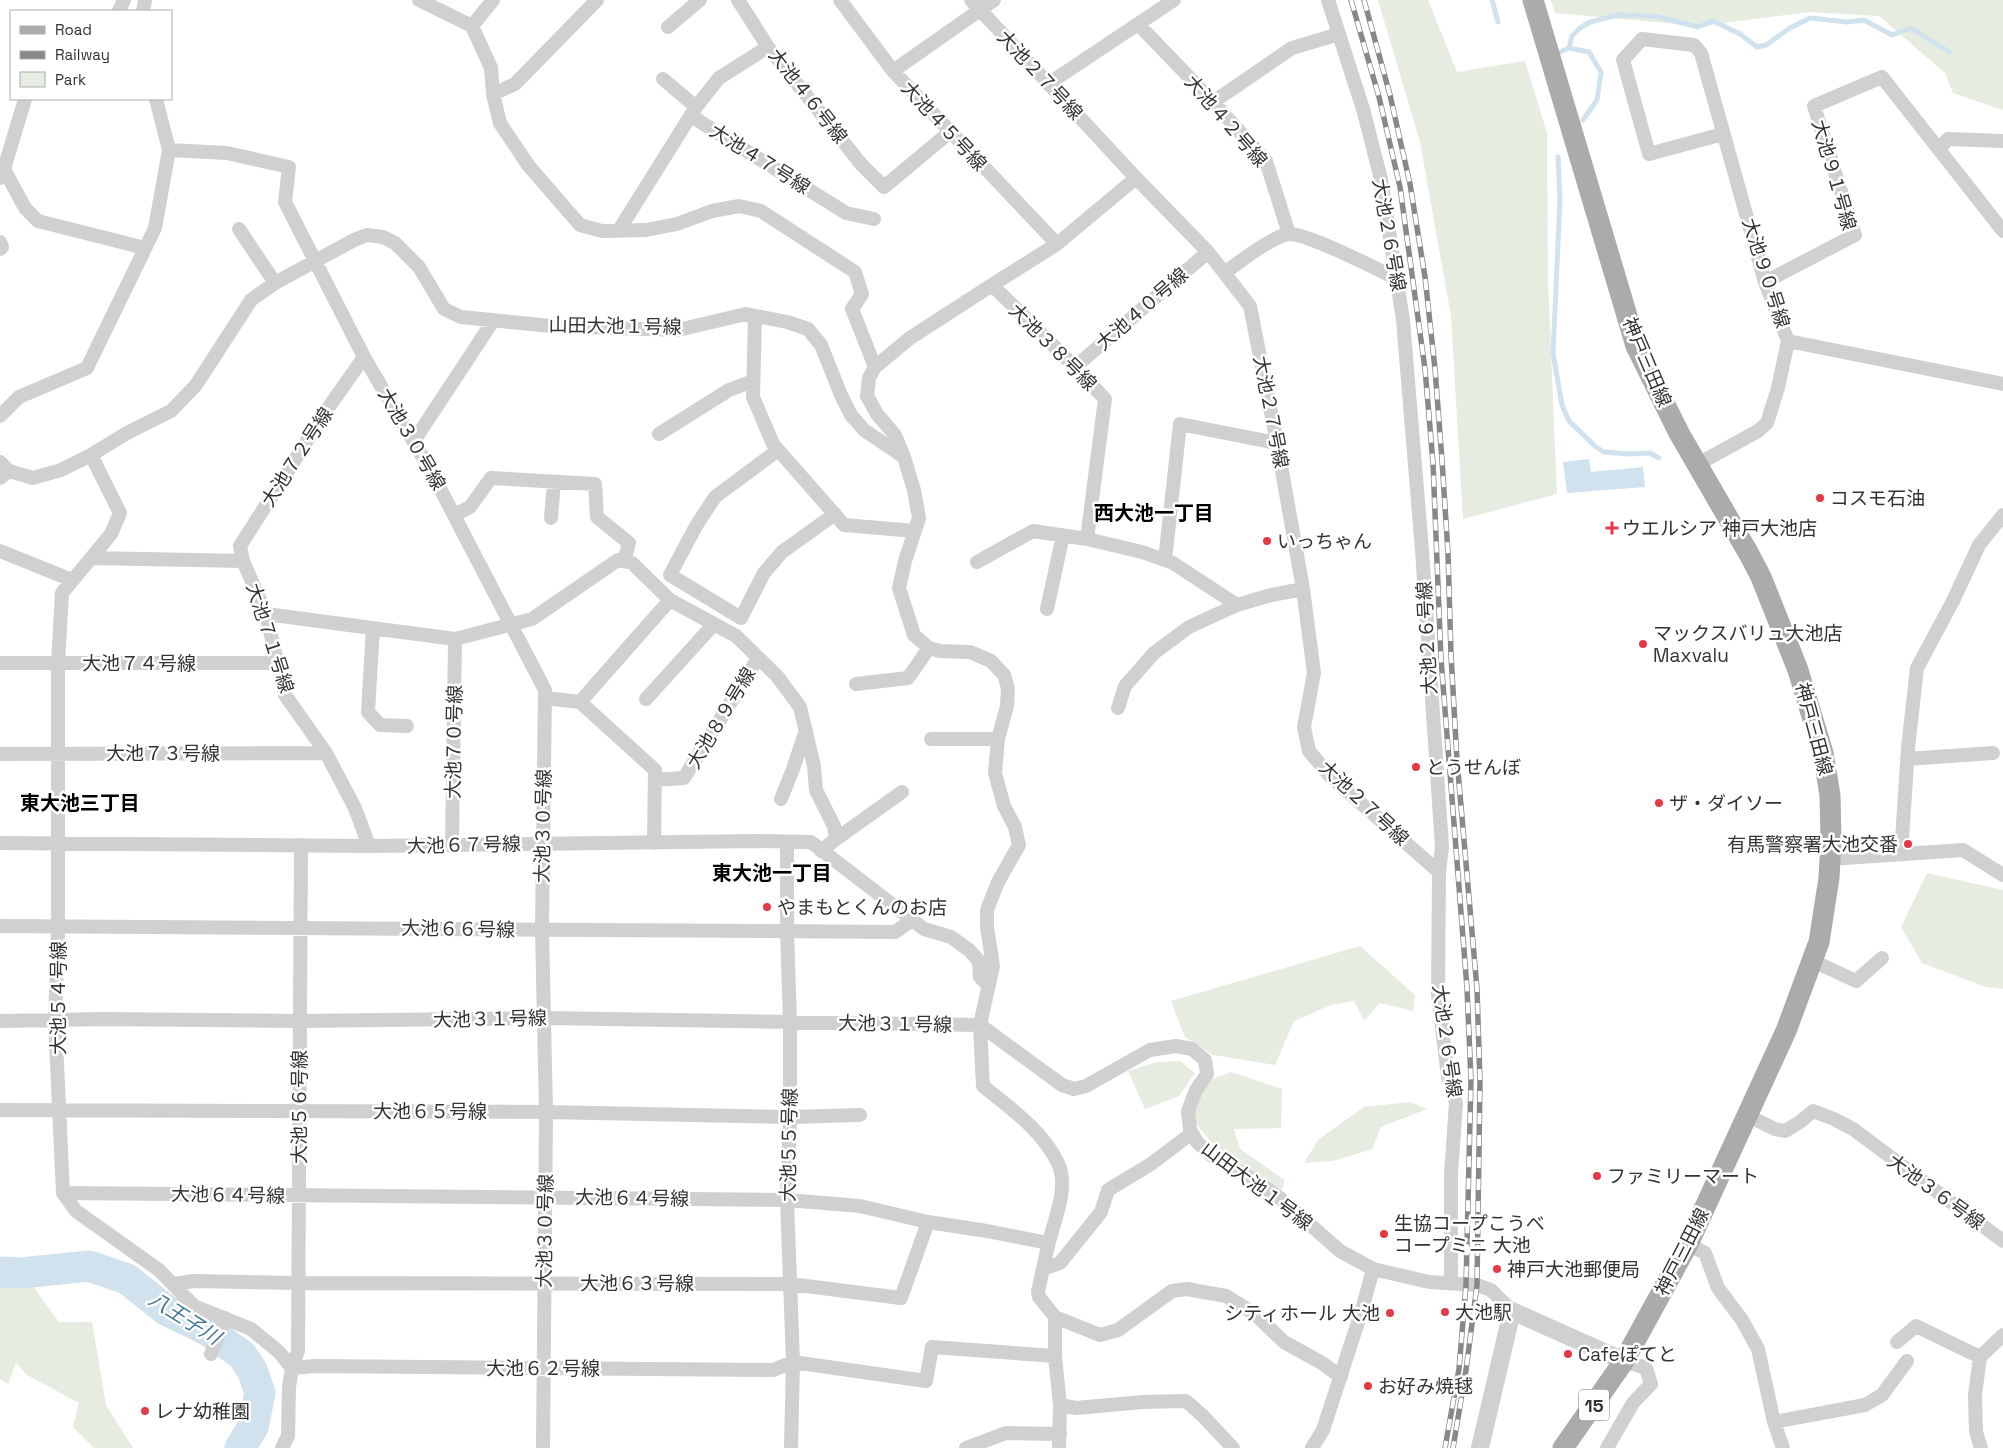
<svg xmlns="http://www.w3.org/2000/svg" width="2003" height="1448" font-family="'Space Grotesk','Noto Sans JP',sans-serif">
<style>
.green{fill:#e6ecdf}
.water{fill:#cfe2ee}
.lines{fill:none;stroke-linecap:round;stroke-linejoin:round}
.stream{stroke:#cfe2ee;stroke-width:5}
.river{stroke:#cfe2ee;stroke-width:31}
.minor{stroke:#d0d0d0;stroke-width:14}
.tertiary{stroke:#d0d0d0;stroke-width:18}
.primary{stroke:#ababab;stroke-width:21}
.rail-casing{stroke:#888;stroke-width:5.5}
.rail{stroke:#fff;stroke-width:4;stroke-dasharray:11;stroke-linecap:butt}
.poi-dot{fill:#e63946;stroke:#fff;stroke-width:2}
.labels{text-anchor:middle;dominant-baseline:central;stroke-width:5;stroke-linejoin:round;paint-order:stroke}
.shield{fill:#fff;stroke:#707070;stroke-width:1}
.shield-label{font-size:18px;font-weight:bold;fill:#333}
.street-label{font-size:19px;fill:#333;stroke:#fff}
.poi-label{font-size:19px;fill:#333;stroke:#fff;text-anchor:start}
.neighbourhood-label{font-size:20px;font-weight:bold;fill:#000;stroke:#fff}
.water-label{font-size:20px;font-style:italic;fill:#3f7597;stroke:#fff}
</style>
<rect width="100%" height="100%" fill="#fff"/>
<path class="green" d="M 1378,0 L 1428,0 L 1457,72 L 1525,61 L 1547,133 L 1548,281 L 1557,494 L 1463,519 L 1451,316 L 1420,142 Z
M 1551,0 L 2003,0 L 2003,110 L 1953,93 L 1945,73 L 1879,16 L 1810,12 L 1701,26 L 1555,13 Z
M 1927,873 L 2003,890 L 2003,989 L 1986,987 L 1922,963 L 1901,927 Z
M 1360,946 L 1415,995 L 1413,1011 L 1380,1003 L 1364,1021 L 1354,1001 L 1331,1005 L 1294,1021 L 1275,1065 L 1213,1055 L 1185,1037 L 1171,1001 Z
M 1180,1061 L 1195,1073 L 1179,1096 L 1145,1109 L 1128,1071 L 1157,1062 Z
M 1231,1072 L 1282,1089 L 1281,1128 L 1234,1129 L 1240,1149 L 1285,1180 L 1281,1191 L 1212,1143 L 1192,1119 L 1206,1082 Z
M 1410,1102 L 1427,1109 L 1381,1127 L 1372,1149 L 1333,1161 L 1304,1163 L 1318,1140 L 1364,1107 Z
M 0,1281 L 30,1282 L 59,1322 L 92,1322 L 106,1405 L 133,1448 L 94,1448 L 73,1427 L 79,1403 L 27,1375 L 16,1363 L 8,1384 L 0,1379 Z"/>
<path class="water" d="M 1589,459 L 1591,472 L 1643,467 L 1645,487 L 1567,493 L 1563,462 Z"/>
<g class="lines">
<path class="stream" d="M 1492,0 L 1498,22
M 1569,48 L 1572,36 L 1580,28 L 1590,22 L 1618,15 L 1654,16 L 1698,27 L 1713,21 L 1740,34 L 1757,47 L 1766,45 L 1790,28 L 1810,18 L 1847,22 L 1864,20 L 1892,35 L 1911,28 L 1949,52
M 1560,52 L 1569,48 L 1589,52 L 1601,72 L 1597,100 L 1583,120
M 1558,157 L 1560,199 L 1553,353 L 1562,405 L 1569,421 L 1596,447 L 1604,452 L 1629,454 L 1650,453 L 1659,458"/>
<path class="river" d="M 0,1272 L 21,1273 L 89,1266 L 127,1279 L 166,1310 L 207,1330 L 242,1355 L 252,1370 L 260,1393 L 253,1427 L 240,1448"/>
<path class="minor" d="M 419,0 L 472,26 L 491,68 L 493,94 L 500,123 L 528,165 L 580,225 L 602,231 L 646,230 L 677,224 L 712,211 L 739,206 L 761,211 L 855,272 L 862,294 L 852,309 L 875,367
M 738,0 L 768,47 L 861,164 L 884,187 L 950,132
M 840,0 L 893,71 L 1057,244
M 971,0 L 1136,178 L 1208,252 L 1250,306 L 1277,443 L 1303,589 L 1314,673 L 1304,727 L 1309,751 L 1330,776 L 1439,872
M 1328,0 L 1363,109 L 1381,179 L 1403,320 L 1422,550 L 1442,847 L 1439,872 L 1438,995 L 1448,1077 L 1456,1103 L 1451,1174 L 1451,1283
M 119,11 L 124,0
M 143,11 L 145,0
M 1138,24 L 1213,102 L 1266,161 L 1289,234
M 472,26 L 493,0
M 668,27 L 700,0
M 893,71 L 994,0
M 663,79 L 696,107
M 1048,84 L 1174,0
M 493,94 L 515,84 L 597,0
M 1213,102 L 1292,48 L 1339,34
M 691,116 L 846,213 L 874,219
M 1939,149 L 1948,139 L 2003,141
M 169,150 L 227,153 L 289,167 L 285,202 L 364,357 L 432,473 L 545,690 L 542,930 L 546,1112 L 543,1448
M 4,169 L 25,99
M 0,178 L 4,169 L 25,208 L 38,221 L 145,248
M 1136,178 L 1057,244 L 992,285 L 1075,367 L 1105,399 L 1087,539 L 1142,552 L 1173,563 L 1237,605 L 1271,595 L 1303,589
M 239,229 L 275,283
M 619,230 L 696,107 L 719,78 L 768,47
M 0,242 L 2,247 L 0,249
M 1226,272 C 1239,262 1272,237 1288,234 C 1306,232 1378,270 1398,279
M 1765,282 L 1855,235 L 1814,106 L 1882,77 L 2003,231
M 755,316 L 753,397 L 773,444 L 844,525 L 915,531
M 1788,341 L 2003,384
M 1075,367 L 1208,252
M 0,416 L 19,397 L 87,368 L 155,228 L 169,150 L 156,99
M 659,434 L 729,390 L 753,381
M 414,441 L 493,321
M 778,450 L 715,497 L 696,526 L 670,575 L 741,618 L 764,573 L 782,552 L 835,514
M 91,455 L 120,513 L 111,534 L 62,593 L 58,663 L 58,933 L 55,1020 L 63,1193 L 76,1211 L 159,1270 L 194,1306 L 251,1329 L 279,1352 L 292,1368 L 289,1387 L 288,1436 L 282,1448
M 904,457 L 895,435 L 877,414 L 867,396 L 869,378 L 875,367 L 910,338 L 992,285
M 0,462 L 9,471
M 1698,464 L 1758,431 L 1767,423 L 1778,388 L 1788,341 L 1765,282 L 1701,53 L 1694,45 L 1642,39 L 1623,60 L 1649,154 L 1723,134
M 0,478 L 9,471 L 33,478 L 61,470 L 91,455 L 127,433 L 171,411 L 196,385 L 251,300 L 275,283 L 354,240 L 367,235 L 383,237 L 395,243 L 419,267 L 444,309 L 461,317 L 551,326 L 678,330 L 746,314 L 787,322 L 808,329 L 821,345 L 841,395 L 851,415 L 864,430 L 904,457 L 914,490 L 919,518 L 905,561 L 899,588 L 914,635 L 929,648 L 940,651 L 970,652 L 991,661 L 1004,675 L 1008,688 L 1007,706 L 998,739 L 995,773 L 1004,806 L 1015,827 L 1019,845 L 998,882 L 987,910 L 987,927 L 993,966 L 980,1025 L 1062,1085 L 1074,1089 L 1086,1086 L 1150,1050 L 1176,1046 L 1192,1049 L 1205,1060 L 1207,1074 L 1196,1090 L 1188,1111 L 1190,1130 L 1197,1142 L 1212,1156 L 1253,1179 L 1281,1199 L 1340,1251 L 1373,1269 L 1429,1282 L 1477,1285 L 1491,1290 L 1512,1311
M 454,515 L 470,507 L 491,478 L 595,484 L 597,517 L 629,543 L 624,561
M 551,518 L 554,482
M 0,551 L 72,580
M 93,558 L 243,561 L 266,614 L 285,695 L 326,753 L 355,808 L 369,846
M 1165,560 L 1180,424 L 1277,443
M 243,561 L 240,546 L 326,411 L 364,357
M 977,562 L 1033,531 L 1087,539
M 670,600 L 736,636 L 777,676 L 800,707 L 814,766 L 816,790 L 834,826 L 836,839 L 821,851
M 1047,609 L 1063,535
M 266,614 L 455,639 L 452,845
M 373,628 L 368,712 L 380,725 L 407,726
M 455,639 L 532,619 L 618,560 L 632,563 L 670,600 L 580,702 L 655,770 L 654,843
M 0,663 L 278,663
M 856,684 L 908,678 L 929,648
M 545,698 L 580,702
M 646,699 L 714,624
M 1118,708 L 1125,686 L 1154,653 L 1189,627 L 1237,605
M 931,739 L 998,739
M 0,754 L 326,753
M 1907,759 L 1993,753
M 655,780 L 684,778 L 758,658
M 781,799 L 793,769 L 806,730
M 836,839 L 902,792
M 787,842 L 787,930 L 790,1022 L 790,1117 L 787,1200 L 793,1362 L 791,1448
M 0,843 L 369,846 L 757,841 L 811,842 L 924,929 L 951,937 L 969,950 L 979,961 L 980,977 L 989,986
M 301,845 L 298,1351 L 292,1368 L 315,1366 L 773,1370 L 793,1362 L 926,1381 L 932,1347 L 1055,1356
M 1901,854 L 1908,748 L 1917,668 L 1953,601 L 1979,545 L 2003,515
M 1830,859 L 1963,850 L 2003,875
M 0,926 L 895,932 L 912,920
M 1813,961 L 1856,981 L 1882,958
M 0,1021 L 102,1019 L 299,1021 L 543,1018 L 980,1025 L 983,1086 C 1010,1108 1042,1130 1058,1163 C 1069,1187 1055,1218 1049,1242 C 1045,1258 1042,1275 1038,1291 L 1039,1297 L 1055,1317 L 1055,1356 L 1060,1405 L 1076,1408 L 1143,1402 L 1186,1401 L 1203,1416 L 1233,1448
M 0,1110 L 546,1112 L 790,1117 L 860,1115
M 1748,1116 L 1775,1129 L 1785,1131 L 1800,1122 L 1813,1111 L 1834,1119 L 1853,1129 L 2003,1241
M 63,1193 L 787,1200 L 860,1206 L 928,1222 L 987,1231 L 1048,1243
M 1688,1244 L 1705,1253 L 1718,1288 L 1742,1320 L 1758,1349 L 1774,1422 L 1783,1448
M 1043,1269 L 1060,1263 L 1101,1212 L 1108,1190 L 1151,1164 L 1192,1133
M 173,1284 L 194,1281 L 298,1283 L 790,1284 L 901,1298 L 928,1222
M 1055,1317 L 1100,1335 L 1118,1330 L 1172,1291 L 1187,1289 L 1226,1296 L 1255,1314 L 1284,1342 L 1322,1363 L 1341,1377
M 1897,1342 L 1916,1326 L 1980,1357
M 211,1354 L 225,1318
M 1774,1422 L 1865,1405 L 1882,1395 L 1907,1361
M 966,1448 L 1006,1433 L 1060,1434
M 1059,1448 L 1060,1405
M 1312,1448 L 1323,1430 L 1362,1310 L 1373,1269
M 1607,1448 L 1633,1403 L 1651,1384 L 1646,1368 L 1624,1361
M 1981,1448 L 1976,1432 L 1975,1395 L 1980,1357 L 2003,1335"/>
<path class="tertiary" d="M 1480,1448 L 1512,1311 L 1624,1361"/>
<path class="primary" d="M 1533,0 L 1636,346 L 1679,433 L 1749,554 L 1761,577 L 1798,670 L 1823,753 L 1830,795 L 1831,840 L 1829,878 L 1819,942 L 1786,1031 L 1688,1244 L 1624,1361 L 1563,1448"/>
<g class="rail-casing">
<path id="rail" d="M 1351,0 L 1379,97 L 1400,187 L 1425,369 L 1433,463 L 1441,659 L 1467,988 L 1471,1080 L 1466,1285 L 1459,1369 L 1445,1448
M 1364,0 L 1390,95 L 1410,184 L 1425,277 L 1435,369 L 1442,460 L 1448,553 L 1451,655 L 1457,760 L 1477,989 L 1480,1082 L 1477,1285 L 1466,1370 L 1453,1448"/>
</g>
<use href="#rail" class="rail"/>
</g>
<g class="poi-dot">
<circle cx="1820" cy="498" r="5"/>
<path d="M1609.5 520.5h5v5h5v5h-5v5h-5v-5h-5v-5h5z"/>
<circle cx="1267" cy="541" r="5"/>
<circle cx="1643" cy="644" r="5"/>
<circle cx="1416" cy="767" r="5"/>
<circle cx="1659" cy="803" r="5"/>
<circle cx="1908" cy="844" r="5"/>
<circle cx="767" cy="907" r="5"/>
<circle cx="1597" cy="1176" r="5"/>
<circle cx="1384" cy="1234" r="5"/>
<circle cx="1497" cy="1269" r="5"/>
<circle cx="1445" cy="1312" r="5"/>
<circle cx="1390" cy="1313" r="5"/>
<circle cx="1568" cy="1354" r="5"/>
<circle cx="1368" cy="1386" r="5"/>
<circle cx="145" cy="1411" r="5"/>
</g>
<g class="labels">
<rect class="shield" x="1579" y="1389.5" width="30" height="31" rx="4"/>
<g class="shield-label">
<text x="1594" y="1405">15</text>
</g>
<g class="street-label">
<text transform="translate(1040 75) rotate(47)">大池２７号線</text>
<text transform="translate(808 96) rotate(52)">大池４６号線</text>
<text transform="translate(1226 121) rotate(49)">大池４２号線</text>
<text transform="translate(944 126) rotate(47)">大池４５号線</text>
<text transform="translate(760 159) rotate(32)">大池４７号線</text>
<text transform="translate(1834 175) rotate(74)">大池９１号線</text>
<text transform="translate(1389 235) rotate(80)">大池２６号線</text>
<text transform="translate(1766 273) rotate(72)">大池９０号線</text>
<text transform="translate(1142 309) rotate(-41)">大池４０号線</text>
<text transform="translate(615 326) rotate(1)">山田大池１号線</text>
<text transform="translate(1053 347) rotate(45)">大池３８号線</text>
<text transform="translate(1647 362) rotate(67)">神戸三田線</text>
<text transform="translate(1271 412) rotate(79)">大池２７号線</text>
<text transform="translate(412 439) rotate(60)">大池３０号線</text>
<text transform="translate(297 457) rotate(-57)">大池７２号線</text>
<text transform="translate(270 638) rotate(72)">大池７１号線</text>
<text transform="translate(1427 638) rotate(-93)">大池２６号線</text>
<text x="139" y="663">大池７４号線</text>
<text transform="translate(721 718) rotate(-59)">大池８９号線</text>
<text transform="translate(1814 729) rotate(75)">神戸三田線</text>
<text transform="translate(454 742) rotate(-89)">大池７０号線</text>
<text x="163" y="753">大池７３号線</text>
<text transform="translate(1364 803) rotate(43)">大池２７号線</text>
<text transform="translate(543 826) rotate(-89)">大池３０号線</text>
<text transform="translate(464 845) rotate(-1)">大池６７号線</text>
<text transform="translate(458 929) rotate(1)">大池６６号線</text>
<text transform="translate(58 998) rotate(-90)">大池５４号線</text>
<text transform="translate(490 1019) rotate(-1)">大池３１号線</text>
<text transform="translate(895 1024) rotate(1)">大池３１号線</text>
<text transform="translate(1447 1041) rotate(82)">大池２６号線</text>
<text transform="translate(299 1107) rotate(-90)">大池５６号線</text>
<text x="430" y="1111">大池６５号線</text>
<text transform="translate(789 1145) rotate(-89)">大池５５号線</text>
<text transform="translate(1257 1186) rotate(37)">山田大池１号線</text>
<text transform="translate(1936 1192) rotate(36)">大池３６号線</text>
<text transform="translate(228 1195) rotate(1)">大池６４号線</text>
<text transform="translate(632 1198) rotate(1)">大池６４号線</text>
<text transform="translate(545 1231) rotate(-89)">大池３０号線</text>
<text transform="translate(1682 1252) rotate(-63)">神戸三田線</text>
<text x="637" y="1283">大池６３号線</text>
<text x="543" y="1368">大池６２号線</text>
</g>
<g class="poi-label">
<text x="1830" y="498">コスモ石油</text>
<text x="1622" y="528">ウエルシア 神戸大池店</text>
<text x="1277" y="541">いっちゃん</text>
<text x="1653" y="633">マックスバリュ大池店<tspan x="1653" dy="22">Maxvalu</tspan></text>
<text x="1426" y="767">とうせんぼ</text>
<text x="1669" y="803">ザ・ダイソー</text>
<text x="1898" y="844" text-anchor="end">有馬警察署大池交番</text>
<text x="777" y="907">やまもとくんのお店</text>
<text x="1607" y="1176">ファミリーマート</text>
<text x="1394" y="1223">生協コープこうべ<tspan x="1394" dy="22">コープミニ 大池</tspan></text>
<text x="1507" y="1269">神戸大池郵便局</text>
<text x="1455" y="1312">大池駅</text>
<text x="1380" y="1313" text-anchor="end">シティホール 大池</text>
<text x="1578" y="1354">Cafeぽてと</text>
<text x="1378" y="1386">お好み焼毬</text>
<text x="155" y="1411">レナ幼稚園</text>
</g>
<g class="neighbourhood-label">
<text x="1154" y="513">西大池一丁目</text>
<text x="80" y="803">東大池三丁目</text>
<text x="772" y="873">東大池一丁目</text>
</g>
<g class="water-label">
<text transform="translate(185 1318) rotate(32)">八王子川</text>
</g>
</g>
<rect x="10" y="10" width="162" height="90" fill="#ffffff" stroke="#adadad"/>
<rect x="20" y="26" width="25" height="8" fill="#ababab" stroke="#adadad"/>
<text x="55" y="35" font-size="15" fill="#333333">Road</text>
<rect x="20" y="51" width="25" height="8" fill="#888888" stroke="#adadad"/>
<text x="55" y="60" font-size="15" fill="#333333">Railway</text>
<rect x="20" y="72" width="25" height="15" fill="#e6ecdf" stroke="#adadad"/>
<text x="55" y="85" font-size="15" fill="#333333">Park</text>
</svg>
